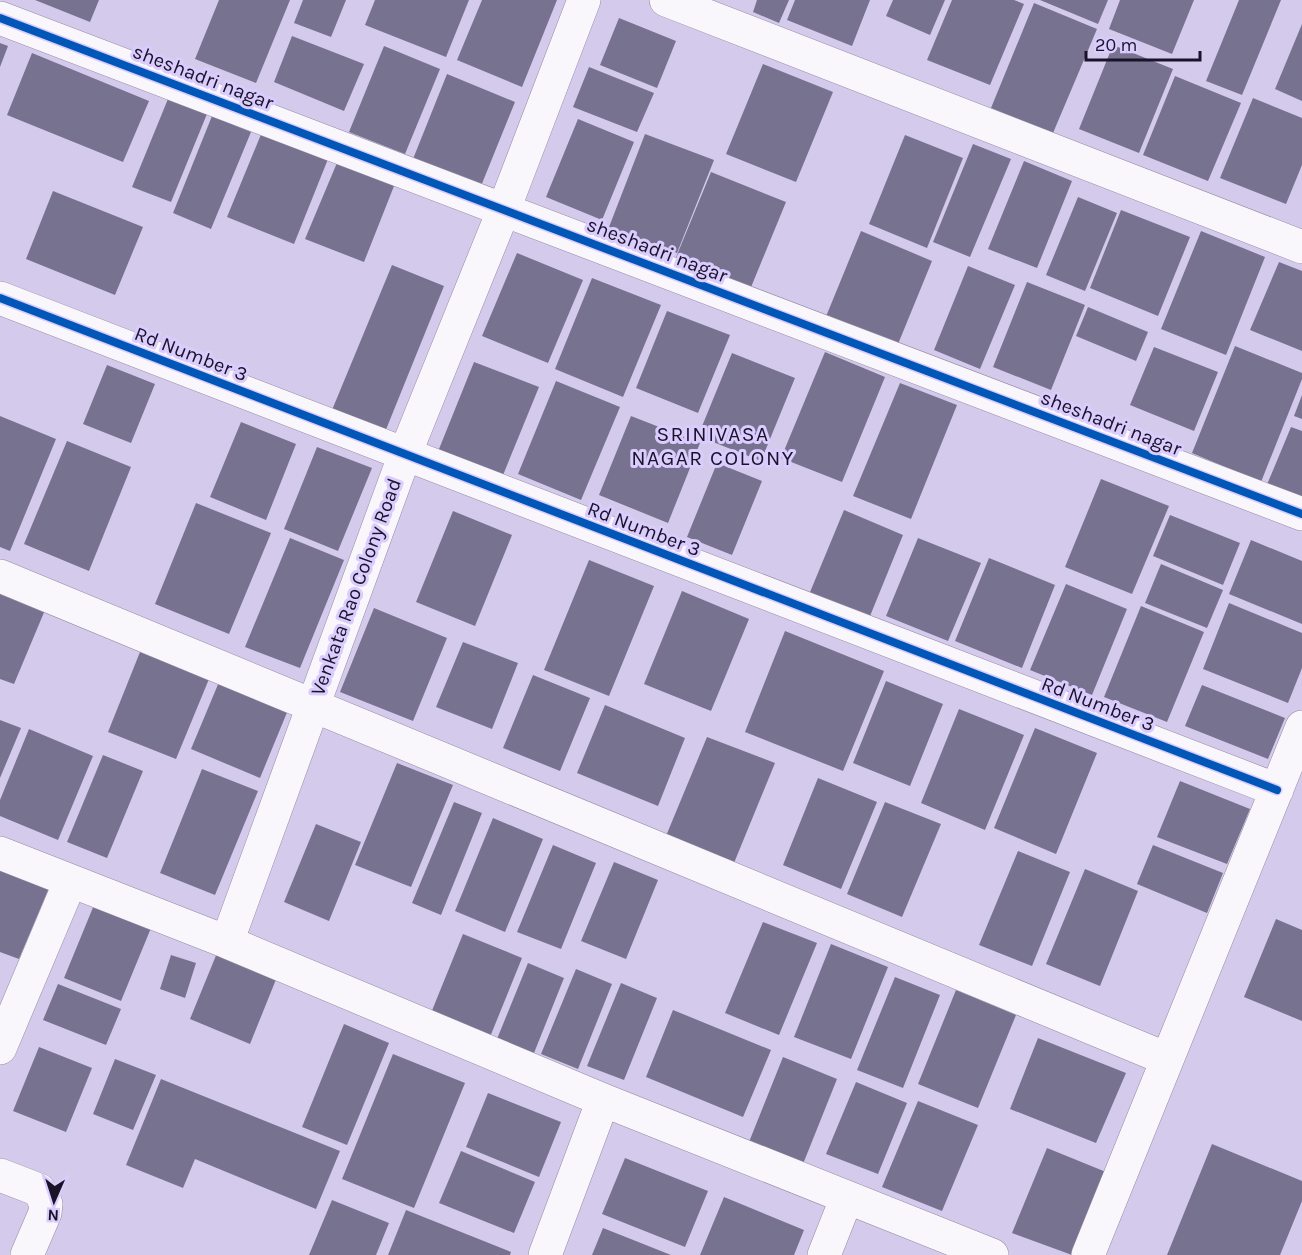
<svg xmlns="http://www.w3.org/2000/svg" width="1302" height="1255" font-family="Karla,sans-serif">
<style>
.building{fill:#787291}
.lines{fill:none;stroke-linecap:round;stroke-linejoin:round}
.street-casing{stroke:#938ba4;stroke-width:34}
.street{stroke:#f9f7fc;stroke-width:33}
.cycleway-casing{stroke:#daccfd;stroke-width:11}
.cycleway{stroke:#0057b8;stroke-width:8}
.labels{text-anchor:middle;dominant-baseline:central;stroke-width:6;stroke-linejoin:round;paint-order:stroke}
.street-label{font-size:20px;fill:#191228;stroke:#daccfd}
.neighbourhood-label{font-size:21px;letter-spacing:1.5px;fill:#191228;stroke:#daccfd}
</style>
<rect width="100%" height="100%" fill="#d4caec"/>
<path class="building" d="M 35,0 L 99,0 L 90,22 Z
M 219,0 L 290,0 L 256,83 L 195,59 Z
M 303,0 L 346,0 L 331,37 L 294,23 Z
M 375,0 L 469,0 L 446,57 L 365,25 Z
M 482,0 L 557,0 L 522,87 L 457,60 Z
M 757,0 L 789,0 L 779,23 L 753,12 Z
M 795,0 L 870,0 L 852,46 L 787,20 Z
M 893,0 L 945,0 L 930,35 L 886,16 Z
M 952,0 L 1014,0 L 1024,4 L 990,85 L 927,60 Z
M 1040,0 L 1108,0 L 1098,24 Z
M 1120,0 L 1194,0 L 1172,54 L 1109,29 Z
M 1239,0 L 1281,0 L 1242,95 L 1206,81 Z
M 1034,3 L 1097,29 L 1053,133 L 991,108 Z
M 619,18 L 676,41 L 657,88 L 600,65 Z
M 1302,24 L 1302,101 L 1275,89 Z
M 292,36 L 364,64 L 344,111 L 274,82 Z
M 0,43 L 8,46 L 0,67 Z
M 1113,45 L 1173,69 L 1139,153 L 1079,129 Z
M 384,46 L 440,69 L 405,154 L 349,132 Z
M 32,53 L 149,101 L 123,162 L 7,115 Z
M 763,64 L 833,92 L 796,182 L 726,154 Z
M 589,67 L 654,93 L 637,132 L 573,107 Z
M 447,74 L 515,102 L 479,191 L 411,164 Z
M 1175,76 L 1241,103 L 1208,181 L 1143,155 Z
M 170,94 L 209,109 L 171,202 L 132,187 Z
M 1253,98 L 1302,118 L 1302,165 L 1286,204 L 1220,178 Z
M 212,116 L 251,132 L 211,229 L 173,213 Z
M 578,119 L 634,142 L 602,220 L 546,197 Z
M 262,132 L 328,159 L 294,244 L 227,217 Z
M 645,134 L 714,160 L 677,253 L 609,227 Z
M 905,135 L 963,158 L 927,248 L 869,224 Z
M 973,144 L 1011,159 L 970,257 L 933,242 Z
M 339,158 L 396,181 L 364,262 L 305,239 Z
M 1024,161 L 1072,181 L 1037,268 L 988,249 Z
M 711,172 L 786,202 L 747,297 L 672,267 Z
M 53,191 L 143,227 L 115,295 L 26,259 Z
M 1078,197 L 1117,213 L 1085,291 L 1046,275 Z
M 1121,210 L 1190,237 L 1158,316 L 1090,288 Z
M 861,231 L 932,261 L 896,349 L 825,319 Z
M 1201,231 L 1265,257 L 1226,355 L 1161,329 Z
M 517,253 L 583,280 L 548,363 L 482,336 Z
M 1279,262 L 1302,271 L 1302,351 L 1250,330 Z
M 392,265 L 444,286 L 385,432 L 332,410 Z
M 968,266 L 1015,285 L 980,369 L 934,350 Z
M 592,278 L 661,305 L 623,397 L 555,369 Z
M 1027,282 L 1085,305 L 1051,390 L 993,367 Z
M 1088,307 L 1148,332 L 1136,361 L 1076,336 Z
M 667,311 L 730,335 L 698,413 L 636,388 Z
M 1235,346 L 1302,373 L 1302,379 L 1261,482 L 1192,453 Z
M 1154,347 L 1218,372 L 1194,431 L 1130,405 Z
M 825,352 L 885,377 L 842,482 L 781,458 Z
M 732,353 L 795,378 L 761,461 L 698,436 Z
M 474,362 L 539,387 L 501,480 L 437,454 Z
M 107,365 L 155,384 L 131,443 L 83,424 Z
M 556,381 L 620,407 L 581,500 L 518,474 Z
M 900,383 L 957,405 L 911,519 L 853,496 Z
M 1302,395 L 1302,419 L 1294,416 Z
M 0,416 L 56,439 L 10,551 L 0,547 Z
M 631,416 L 700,443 L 668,523 L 599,495 Z
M 241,422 L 296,444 L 266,520 L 210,497 Z
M 1291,427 L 1302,431 L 1302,502 L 1266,487 Z
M 67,441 L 131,467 L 89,571 L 24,544 Z
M 317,447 L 372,468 L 338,551 L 284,529 Z
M 717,463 L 762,481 L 732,555 L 687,537 Z
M 1101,479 L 1169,506 L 1132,594 L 1065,567 Z
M 196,503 L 271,533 L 229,634 L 155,604 Z
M 844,510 L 903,535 L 868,621 L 808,597 Z
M 453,511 L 512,535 L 475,626 L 416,602 Z
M 1170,515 L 1240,543 L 1223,585 L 1153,556 Z
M 290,538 L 344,560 L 300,668 L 245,647 Z
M 918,538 L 981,563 L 948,641 L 886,616 Z
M 1251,540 L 1302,561 L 1302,624 L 1229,594 Z
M 989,558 L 1055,585 L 1022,668 L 955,641 Z
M 589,560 L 654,586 L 609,696 L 544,670 Z
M 1161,564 L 1223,590 L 1207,628 L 1145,603 Z
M 1066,584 L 1127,609 L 1092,695 L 1030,670 Z
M 682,591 L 749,619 L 711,711 L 644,684 Z
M 0,592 L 45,610 L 14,684 L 0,679 Z
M 1229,603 L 1302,633 L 1302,668 L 1288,703 L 1203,669 Z
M 1141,606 L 1204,632 L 1167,722 L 1104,697 Z
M 374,608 L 447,638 L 413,721 L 340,692 Z
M 785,631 L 884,671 L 843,771 L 745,732 Z
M 463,642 L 518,663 L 492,729 L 436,707 Z
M 140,652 L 209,679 L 176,759 L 108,732 Z
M 533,675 L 590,698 L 560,771 L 503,748 Z
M 886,681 L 943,704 L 910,786 L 853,763 Z
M 219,682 L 288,710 L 260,778 L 191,749 Z
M 1202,685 L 1285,718 L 1268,759 L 1185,726 Z
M 605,705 L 685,738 L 658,806 L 577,773 Z
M 959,709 L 1024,735 L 985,830 L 921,803 Z
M 0,720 L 21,728 L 0,778 Z
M 1035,728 L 1097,753 L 1056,854 L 994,828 Z
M 29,729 L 93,756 L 58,840 L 0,816 L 0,800 Z
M 707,737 L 775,763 L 734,863 L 666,836 Z
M 103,755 L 143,771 L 107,858 L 67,842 Z
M 397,763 L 453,785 L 411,887 L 355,865 Z
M 202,769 L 258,791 L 215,895 L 160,873 Z
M 818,778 L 877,802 L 841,889 L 783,865 Z
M 1180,781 L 1250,809 L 1227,864 L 1157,837 Z
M 454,802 L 482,813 L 441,915 L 412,903 Z
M 885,802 L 941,824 L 902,917 L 847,894 Z
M 493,818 L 543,839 L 505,932 L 455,911 Z
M 316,824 L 361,842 L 329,921 L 284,902 Z
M 553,845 L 596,863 L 561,949 L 517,932 Z
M 1153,845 L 1223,873 L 1207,913 L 1137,884 Z
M 1018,851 L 1070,872 L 1032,966 L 979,945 Z
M 614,862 L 658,880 L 626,959 L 581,941 Z
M 0,869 L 49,888 L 19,959 L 0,952 Z
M 1085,869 L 1138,891 L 1100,986 L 1046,964 Z
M 94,905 L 151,928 L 121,1001 L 64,978 Z
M 1276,919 L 1302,930 L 1302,1021 L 1244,997 Z
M 763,922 L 817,943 L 779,1035 L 725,1013 Z
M 463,934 L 522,958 L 490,1037 L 431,1013 Z
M 831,944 L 888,967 L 851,1059 L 794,1037 Z
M 217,953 L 277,977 L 250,1044 L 190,1019 Z
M 171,955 L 196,963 L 185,998 L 160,989 Z
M 528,963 L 564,978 L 534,1053 L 497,1039 Z
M 576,969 L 612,984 L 578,1069 L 541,1054 Z
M 895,977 L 940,995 L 903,1088 L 857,1070 Z
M 621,983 L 657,998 L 624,1080 L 587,1066 Z
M 58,984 L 121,1009 L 106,1045 L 43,1020 Z
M 956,990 L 1016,1015 L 978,1108 L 918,1084 Z
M 673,1010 L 771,1050 L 743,1117 L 646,1077 Z
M 344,1024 L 389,1043 L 347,1145 L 302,1127 Z
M 1038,1038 L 1126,1073 L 1096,1143 L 1010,1109 Z
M 39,1047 L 92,1068 L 66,1132 L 13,1111 Z
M 393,1054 L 465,1083 L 414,1208 L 342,1179 Z
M 783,1057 L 837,1079 L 803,1164 L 749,1142 Z
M 115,1059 L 156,1075 L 133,1130 L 93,1114 Z
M 161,1079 L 340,1151 L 316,1209 L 195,1159 L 183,1188 L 126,1165 Z
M 856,1082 L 907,1103 L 878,1174 L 826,1154 Z
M 488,1093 L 561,1122 L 539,1177 L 466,1147 Z
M 918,1101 L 978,1125 L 942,1211 L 882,1187 Z
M 1212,1144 L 1302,1181 L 1302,1201 L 1280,1255 L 1167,1255 Z
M 1047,1148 L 1106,1172 L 1072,1255 L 1012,1233 Z
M 461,1151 L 535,1182 L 514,1233 L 439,1203 Z
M 625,1158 L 708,1191 L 685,1247 L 602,1214 Z
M 724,1197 L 804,1230 L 794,1255 L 700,1255 Z
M 332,1200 L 389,1223 L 376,1255 L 309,1255 Z
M 406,1210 L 511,1252 L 510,1255 L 388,1255 Z
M 603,1228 L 671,1255 L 592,1255 Z"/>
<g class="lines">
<g class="street-casing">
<path id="street" d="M 666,0 L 1302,247
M 0,18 L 1302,514
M 0,298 L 1277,790
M 0,576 L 1167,1059
M 0,853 L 227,942 L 603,1100 L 992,1255
M 227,942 L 405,454 L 504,209 L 584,0
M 0,1048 L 70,882
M 0,1175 L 39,1190 L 46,1204 L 45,1213 L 27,1255
M 545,1255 L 603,1100
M 824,1255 L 847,1197
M 1088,1255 L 1302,727"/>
</g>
<use href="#street" class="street"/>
<g class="cycleway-casing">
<path id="cycleway" d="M 0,18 L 1302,514
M 0,298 L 1277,790"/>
</g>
<use href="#cycleway" class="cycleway"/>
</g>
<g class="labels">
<g class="street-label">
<text transform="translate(203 77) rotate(21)">sheshadri nagar</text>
<text transform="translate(657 250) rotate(21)">sheshadri nagar</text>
<text transform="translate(191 354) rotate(21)">Rd Number 3</text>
<text transform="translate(1111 423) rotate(21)">sheshadri nagar</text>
<text transform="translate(644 529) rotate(21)">Rd Number 3</text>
<text transform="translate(356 587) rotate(-70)">Venkata Rao Colony Road</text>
<text transform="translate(1098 704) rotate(21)">Rd Number 3</text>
</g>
<g class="neighbourhood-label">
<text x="713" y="434">SRINIVASA<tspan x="713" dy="24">NAGAR COLONY</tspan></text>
</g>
</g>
<g transform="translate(54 1201) rotate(183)" stroke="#daccfd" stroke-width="4.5" paint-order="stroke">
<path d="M0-4.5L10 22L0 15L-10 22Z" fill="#191228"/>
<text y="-9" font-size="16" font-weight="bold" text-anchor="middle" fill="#191228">N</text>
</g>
<path d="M1086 51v9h114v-9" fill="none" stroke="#191228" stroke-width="3"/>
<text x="1095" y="51" font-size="18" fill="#191228" stroke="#daccfd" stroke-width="4.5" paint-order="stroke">20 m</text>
</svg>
